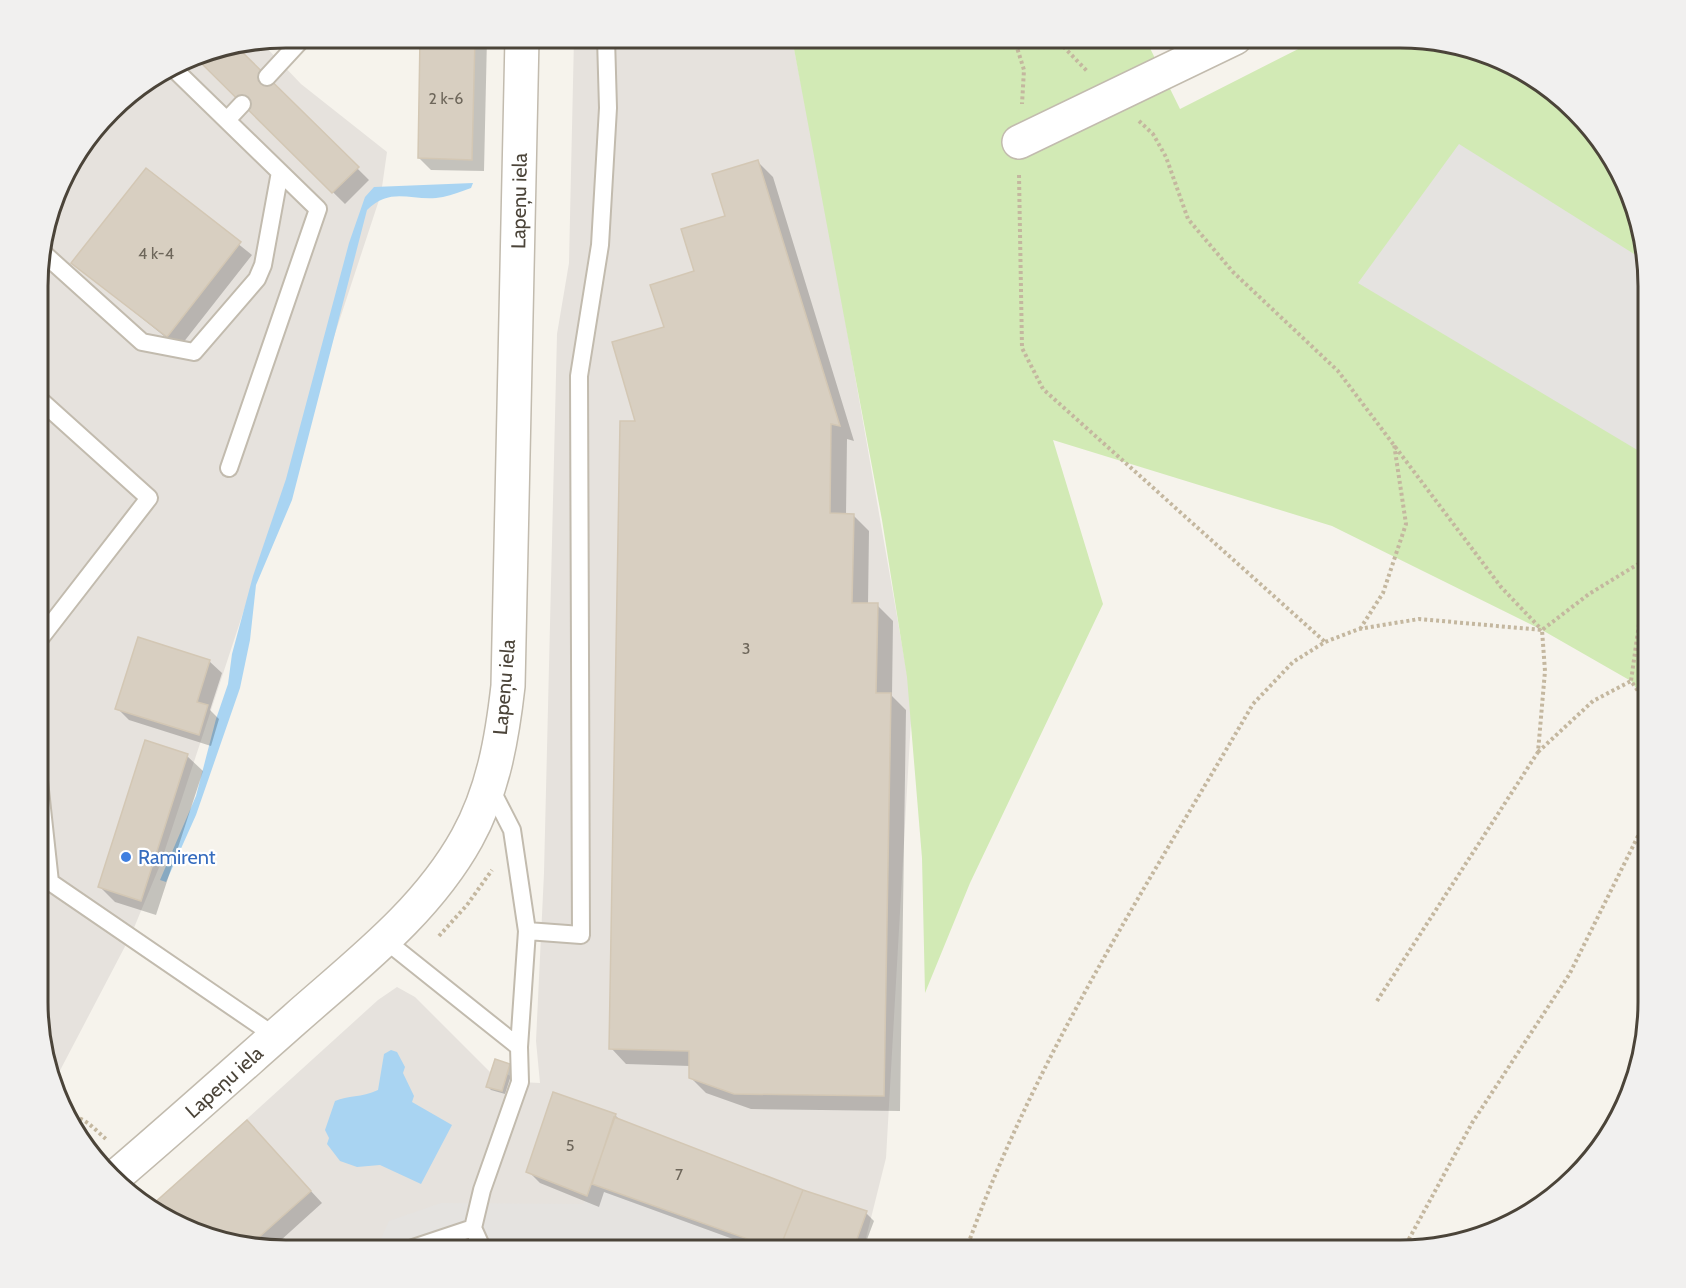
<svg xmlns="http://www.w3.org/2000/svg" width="1686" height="1288" font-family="Cabin,sans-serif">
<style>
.industrial{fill:#e6e2dd}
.green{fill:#d2eab5}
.parking{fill:#e5e3e0}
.water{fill:#a9d4f2}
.shadow{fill:#0003}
.building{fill:#d8cfc1;stroke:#d3c7b4;stroke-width:1.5}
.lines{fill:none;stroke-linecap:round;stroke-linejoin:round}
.lane-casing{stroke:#c2bbae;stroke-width:20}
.street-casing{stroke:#c2bbae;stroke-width:36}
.path{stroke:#c4b79f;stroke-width:4;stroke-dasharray:3 3;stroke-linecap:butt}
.lane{stroke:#fff;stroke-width:16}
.street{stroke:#fff;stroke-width:33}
.shop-dot{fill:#3f7fe0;stroke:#fff;stroke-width:2}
.labels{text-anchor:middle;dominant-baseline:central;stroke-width:4.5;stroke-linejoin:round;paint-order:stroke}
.number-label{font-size:16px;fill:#6e675b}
.street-label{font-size:20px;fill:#4b4439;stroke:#fff}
.shop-label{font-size:20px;fill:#366cbe;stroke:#fff;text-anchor:start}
.rim{fill:none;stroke:#4b4439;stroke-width:3}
</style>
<rect width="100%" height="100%" fill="#f6f3ec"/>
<path class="industrial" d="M 574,38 L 792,38 L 826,210 L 912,702 L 886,1158 L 863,1250 L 270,1250 L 191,1232 L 151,1206 L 378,1000 L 397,987 L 415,997 L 490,1072 L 495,1059 L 510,1064 L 507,1074 L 520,1082 L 540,1083 L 536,1041 L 544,873 L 557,334 L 569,263 Z
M 261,42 L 301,84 L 387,152 L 381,194 L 160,865 L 131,935 L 55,1080 L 38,1018 L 40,254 L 71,162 L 123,99 L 206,51 Z"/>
<path class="green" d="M 792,38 L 1145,38 L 1180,109 L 1320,38 L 1416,38 L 1495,56 L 1563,99 L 1623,177 L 1648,286 L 1648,705 L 1631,681 L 1542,630 L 1332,526 L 1053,440 L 1103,604 L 970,883 L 925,993 L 922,858 L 907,677 L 882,520 Z"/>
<path class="parking" d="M 1459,144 L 1642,259 L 1648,286 L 1648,445 L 1644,454 L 1358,283 Z
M 592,1184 L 775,1250 L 376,1250 L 389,1221 L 441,1203 L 583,1204 Z"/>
<path class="water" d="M 473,183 L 471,188 C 462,191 452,195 443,197 C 414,203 392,185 367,210 L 292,500 L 256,585 L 250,640 L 240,688 L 196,815 L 166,882 L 160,880 L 196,796 L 216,719 L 228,684 L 232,654 L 253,576 L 286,479 L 349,243 L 365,197 L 374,187 Z
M 391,1050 L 397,1052 L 405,1067 L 403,1073 L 414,1096 L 412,1102 L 452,1125 L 421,1184 L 380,1165 L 357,1167 L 340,1161 L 327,1144 L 329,1138 L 325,1130 L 335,1101 C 348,1095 361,1098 378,1090 L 384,1054 Z"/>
<path class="shadow" d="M 422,38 L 487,38 L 484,171 L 431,170 L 419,158 Z
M 234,46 L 369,180 L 345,204 L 196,57 L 206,51 Z
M 757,161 L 773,177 L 854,441 L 847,439 L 846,515 L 853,515 L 869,531 L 868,605 L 877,605 L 893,621 L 892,696 L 906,710 L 900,1111 L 751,1109 L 706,1093 L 690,1077 L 690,1066 L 626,1064 L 611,1048 L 637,423 L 665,328 Z
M 146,170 L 252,255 L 179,348 L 73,263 Z
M 209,661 L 222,673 L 210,710 L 219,719 L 211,746 L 129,720 L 117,708 Z
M 187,756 L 203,771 L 156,915 L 115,902 L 99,886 Z
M 509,1065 L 513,1069 L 505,1094 L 491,1090 L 488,1087 Z
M 615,1115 L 622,1122 L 802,1191 L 866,1213 L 874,1221 L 863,1250 L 763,1250 L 604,1192 L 599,1207 L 540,1183 L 528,1171 Z
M 247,1122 L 322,1203 L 270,1250 L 191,1232 L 152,1207 Z"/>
<path class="building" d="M 420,38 L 475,38 L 472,160 L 418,158 Z
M 236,46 L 359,167 L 332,193 L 195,57 L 206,51 Z
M 758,160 L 840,426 L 831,424 L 830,513 L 854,514 L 852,603 L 878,603 L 876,693 L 891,693 L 884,1096 L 734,1094 L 689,1078 L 689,1051 L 609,1049 L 620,421 L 635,421 L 612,342 L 664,327 L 650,285 L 694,271 L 681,229 L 725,216 L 712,174 Z
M 146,168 L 241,242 L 167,337 L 71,263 Z
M 138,637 L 210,660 L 197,702 L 208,705 L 199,735 L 115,709 Z
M 145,740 L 188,754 L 141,901 L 98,887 Z
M 495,1059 L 510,1064 L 502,1091 L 486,1087 Z
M 553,1092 L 616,1114 L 587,1196 L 526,1172 Z
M 614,1117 L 803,1190 L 779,1250 L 592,1184 Z
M 247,1120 L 311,1191 L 250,1245 L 191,1232 L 151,1206 Z
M 803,1190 L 867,1211 L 853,1250 L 779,1250 Z"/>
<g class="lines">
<g class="lane-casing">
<path id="lane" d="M 174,69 L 318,209 L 229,468
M 267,77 L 303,38
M 227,120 L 242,104
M 41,251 L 142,342 L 194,352 L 257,279 L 263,265 L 280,172
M 39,640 L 149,498 L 39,399
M 39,781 L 50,882 L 275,1036
M 527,931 L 581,935 L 579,376 L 600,245 L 608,108 L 606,38
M 385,940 L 519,1047
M 407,1250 L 473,1228
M 483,1250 L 473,1228 L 482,1190 L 520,1082 L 519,1047 L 527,931 L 512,830 L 490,787"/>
</g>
<g class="street-casing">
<path id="street" d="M 1019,142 L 1235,38
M 114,1178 C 175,1126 235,1072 295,1019 C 357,964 426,912 467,838 C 493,791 502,739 508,686 L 522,38"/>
</g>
<path class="path" d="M 1014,38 L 1024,70 L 1022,104
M 1055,38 L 1088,72
M 1139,121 L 1153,134 L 1166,157 L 1188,219 L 1233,272 L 1338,371 L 1501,587 L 1542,630
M 1019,175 L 1022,348 L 1043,389 L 1325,642
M 1360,629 L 1383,593 L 1406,524 L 1394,444
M 1648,705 L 1631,681 L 1648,560
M 1538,752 L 1593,701 L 1631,681
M 439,936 L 467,905 L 492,870
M 1377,1001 L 1538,752 L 1545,671 L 1542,630 L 1589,594 L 1648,558
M 68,1118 C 83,1114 95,1130 106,1139
M 966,1250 C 1035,1056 1150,881 1253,704 L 1293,662 L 1325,642 L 1359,629 L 1419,619 L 1542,630
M 1403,1250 L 1472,1123 L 1569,975 L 1648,816"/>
<use href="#lane" class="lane"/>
<use href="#street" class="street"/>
</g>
<circle class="shop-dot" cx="126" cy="857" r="6"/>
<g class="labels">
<g class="number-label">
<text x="446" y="98">2 k-6</text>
<text x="156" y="253">4 k-4</text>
<text x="746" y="648">3</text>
<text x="570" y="1145">5</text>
<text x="679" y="1174">7</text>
</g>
<g class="street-label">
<text transform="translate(519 201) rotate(-89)">Lapeņu iela</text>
<text transform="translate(504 687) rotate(-85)">Lapeņu iela</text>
<text transform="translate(224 1082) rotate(-42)">Lapeņu iela</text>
</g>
<g class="shop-label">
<text x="138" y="857">Ramirent</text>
</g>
</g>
<path d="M0 0H1686V1288H0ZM286 48H1400A238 238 0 0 1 1638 286V1002A238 238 0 0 1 1400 1240H286A238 238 0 0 1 48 1002V286A238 238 0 0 1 286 48Z" fill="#f1f0ef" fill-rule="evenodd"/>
<path class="rim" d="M286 48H1400A238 238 0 0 1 1638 286V1002A238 238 0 0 1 1400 1240H286A238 238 0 0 1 48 1002V286A238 238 0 0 1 286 48Z"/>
</svg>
